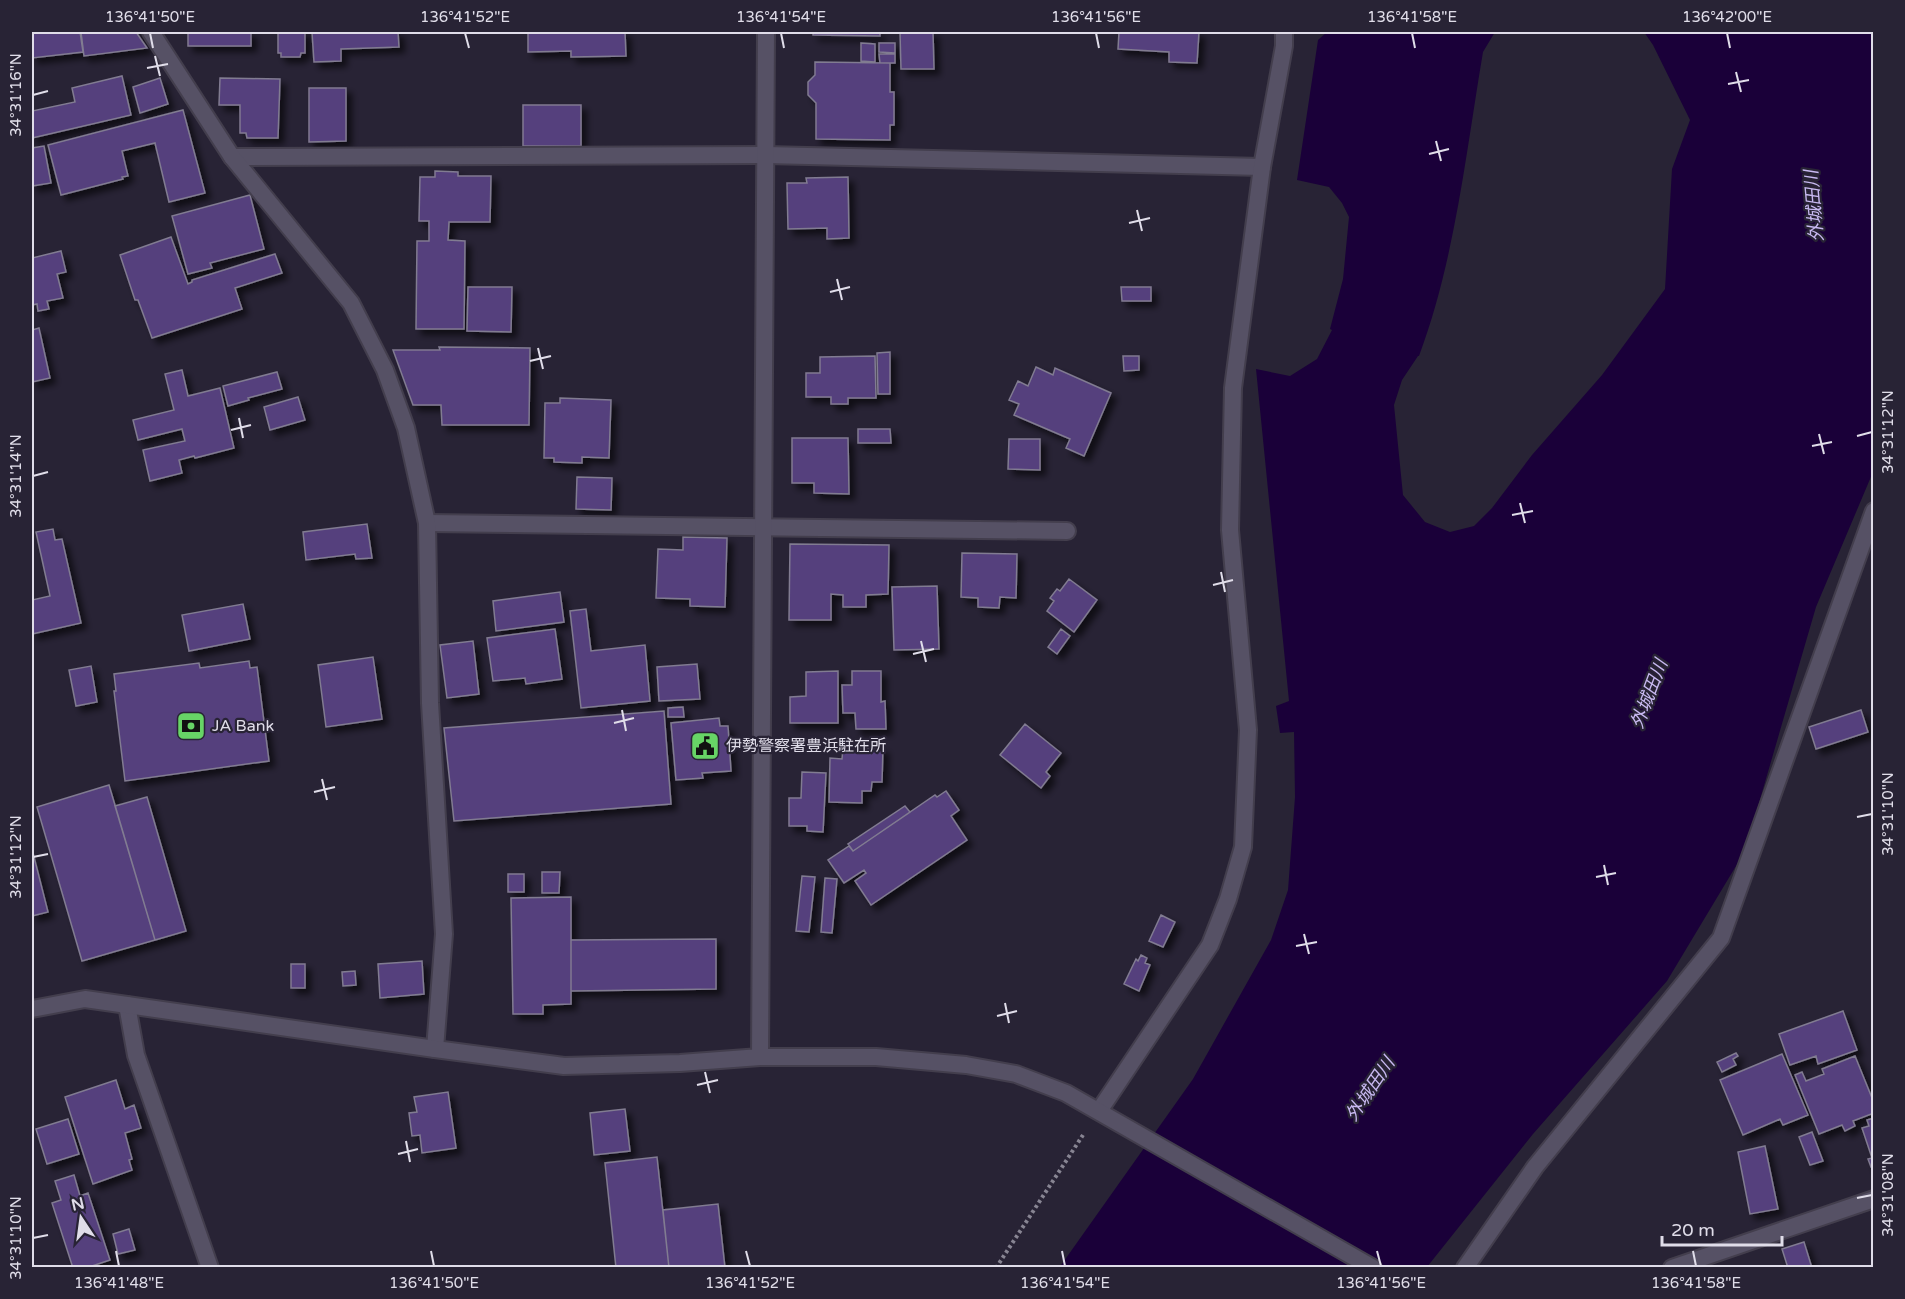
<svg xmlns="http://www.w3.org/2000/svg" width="1905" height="1299" font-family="'Varela Round','Noto Sans JP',sans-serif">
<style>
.water{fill:#1a0039}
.building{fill:#543f7d;stroke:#817b91;stroke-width:1.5;filter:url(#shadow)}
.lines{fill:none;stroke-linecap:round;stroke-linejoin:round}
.service-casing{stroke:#433e4d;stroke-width:20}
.minor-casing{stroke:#433e4d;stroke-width:20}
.tertiary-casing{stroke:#433e4d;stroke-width:20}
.path{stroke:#888593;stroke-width:4;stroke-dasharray:3 3;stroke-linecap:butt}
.service{stroke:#565165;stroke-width:16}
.minor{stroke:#565165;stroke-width:16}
.tertiary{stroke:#565165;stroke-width:16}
.ticks{fill:none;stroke:#e0dde9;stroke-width:2}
.labels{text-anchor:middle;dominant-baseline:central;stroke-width:4.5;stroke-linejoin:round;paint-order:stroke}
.poi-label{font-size:16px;fill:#e0dde9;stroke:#282335;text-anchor:start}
.water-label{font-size:18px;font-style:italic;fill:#c8b9f1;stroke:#282335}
.neatline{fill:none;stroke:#e0dde9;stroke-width:2}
.ticks-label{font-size:15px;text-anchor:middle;fill:#e0dde9}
</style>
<defs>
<filter id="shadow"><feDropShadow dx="5.5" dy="5.5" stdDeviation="3" flood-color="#0009"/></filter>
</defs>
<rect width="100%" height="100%" fill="#282335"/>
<path class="water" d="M 1327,32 L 1495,32 L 1483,52 C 1466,152 1455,260 1419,356 L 1418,356 L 1402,380 L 1394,405 L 1403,495 L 1425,522 L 1450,532 L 1474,526 L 1492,508 L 1532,455 L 1602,375 L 1665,289 L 1672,169 L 1690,120 L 1653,45 L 1644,32 L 1873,32 L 1873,472 L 1816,607 L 1745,851 L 1667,981 L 1533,1134 L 1427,1267 L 1059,1268 L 1193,1079 L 1271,940 L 1288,890 L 1295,797 L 1294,732 L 1280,733 L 1276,706 L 1289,701 L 1256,369 L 1290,376 L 1317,359 L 1332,330 L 1330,329 L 1343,279 L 1349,217 L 1342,203 L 1329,187 L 1297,180 L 1318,40 Z"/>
<path class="building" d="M 32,32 L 80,32 L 83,52 L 32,58 Z
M 81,32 L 136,32 L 147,48 L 84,56 Z
M 188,32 L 251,32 L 251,46 L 188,46 Z
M 278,32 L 305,32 L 305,53 L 301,53 L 300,57 L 281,57 L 281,53 L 278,53 Z
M 312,32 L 398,32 L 399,47 L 341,49 L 341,61 L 314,62 Z
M 528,32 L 625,32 L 626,56 L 571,57 L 571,51 L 528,52 Z
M 813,32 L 880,32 L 880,36 L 813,35 Z
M 900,32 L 933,32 L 934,69 L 901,69 Z
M 1119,32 L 1199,32 L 1197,63 L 1169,62 L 1169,52 L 1118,49 Z
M 861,43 L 875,44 L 875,62 L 861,61 Z
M 879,43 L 895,43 L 895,53 L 879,52 Z
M 879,54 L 895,54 L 895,63 L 880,63 Z
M 815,62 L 890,63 L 890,92 L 894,92 L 894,125 L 890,125 L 890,140 L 816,139 L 816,103 L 808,95 L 808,82 L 815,75 Z
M 122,76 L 131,115 L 32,138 L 32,111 L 75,102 L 72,88 Z
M 160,78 L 168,104 L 140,113 L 133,87 Z
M 220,78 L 280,79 L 278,138 L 247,138 L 246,133 L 240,133 L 240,105 L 219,105 Z
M 309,88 L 346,88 L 346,141 L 309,142 Z
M 523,105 L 581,105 L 581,146 L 523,146 Z
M 183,110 L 205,193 L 169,202 L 155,143 L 122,151 L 128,176 L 122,177 L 123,179 L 61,195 L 48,145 Z
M 44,146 L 51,183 L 32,186 L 32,148 Z
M 435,171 L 458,172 L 458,176 L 491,176 L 490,222 L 449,222 L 448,240 L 465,241 L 464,329 L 416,329 L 417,241 L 429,241 L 429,221 L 419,221 L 420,177 L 435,177 Z
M 848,177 L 849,238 L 827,239 L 827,228 L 788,229 L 787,183 L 807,183 L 806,178 Z
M 250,195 L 264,249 L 210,263 L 212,268 L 188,274 L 172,216 Z
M 171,237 L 188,284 L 192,282 L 192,280 L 275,254 L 282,273 L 235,288 L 242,309 L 152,338 L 138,300 L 135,300 L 120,255 Z
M 61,251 L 66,272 L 57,274 L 63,298 L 47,301 L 49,309 L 38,311 L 37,304 L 32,305 L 32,258 Z
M 468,287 L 512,287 L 511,332 L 467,331 Z
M 1121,287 L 1151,287 L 1151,301 L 1122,301 Z
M 39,328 L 50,378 L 32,382 L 32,330 Z
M 439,347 L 530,348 L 529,425 L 442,425 L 441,405 L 413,405 L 393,350 L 440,350 Z
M 890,352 L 890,394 L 878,394 L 877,353 Z
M 875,356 L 876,398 L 848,398 L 848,404 L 831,404 L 831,397 L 806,397 L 806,373 L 820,373 L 820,357 Z
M 1123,356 L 1139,356 L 1139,370 L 1124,371 Z
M 1036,367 L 1053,375 L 1055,368 L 1111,393 L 1084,456 L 1066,448 L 1070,439 L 1014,415 L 1019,404 L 1009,400 L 1018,381 L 1028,386 Z
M 182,370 L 188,396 L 220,388 L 234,448 L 195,458 L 194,456 L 179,460 L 182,473 L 150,481 L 143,450 L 185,441 L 182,429 L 138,440 L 133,420 L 174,410 L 165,374 Z
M 277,372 L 282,389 L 248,398 L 249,400 L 228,406 L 223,386 Z
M 298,397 L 305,420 L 270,430 L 264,407 Z
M 560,398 L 611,400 L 609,458 L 582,457 L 582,463 L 554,462 L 554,458 L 544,458 L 545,403 L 560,403 Z
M 858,429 L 890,429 L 891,443 L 858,443 Z
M 792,438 L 848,438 L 849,494 L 814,493 L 814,483 L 792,483 Z
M 1009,439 L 1040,439 L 1040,470 L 1008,469 Z
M 577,477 L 612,478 L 611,510 L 576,509 Z
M 367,524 L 372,558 L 356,559 L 355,554 L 306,560 L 303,532 Z
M 53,529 L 55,540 L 62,539 L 81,623 L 32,634 L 32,600 L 50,596 L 36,532 Z
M 683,537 L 727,538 L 725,607 L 690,606 L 690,599 L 656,598 L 658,549 L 683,550 Z
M 790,544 L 889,545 L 888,594 L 866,595 L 866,607 L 843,607 L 843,595 L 831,594 L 831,620 L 789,620 Z
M 962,553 L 1017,554 L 1016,598 L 1000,597 L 999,608 L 978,607 L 978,598 L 961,597 Z
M 1069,579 L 1097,600 L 1074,632 L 1047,611 L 1054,601 L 1050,598 L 1057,589 L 1060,591 Z
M 937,586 L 939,649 L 894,650 L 892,587 Z
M 560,592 L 564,622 L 496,631 L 493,601 Z
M 243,604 L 250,639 L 189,651 L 182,615 Z
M 586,609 L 591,651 L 645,645 L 650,701 L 581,708 L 570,611 Z
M 555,629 L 562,679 L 526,684 L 525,678 L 493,681 L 487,638 Z
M 1061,629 L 1070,636 L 1057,654 L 1048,647 Z
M 473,641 L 479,694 L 447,698 L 440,645 Z
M 373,657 L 382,719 L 326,727 L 318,665 Z
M 249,661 L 250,668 L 257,667 L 269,761 L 125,781 L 114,691 L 116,691 L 114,674 L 199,663 L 200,668 Z
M 697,664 L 700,699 L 659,701 L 657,667 Z
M 91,666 L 97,702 L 76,706 L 69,670 Z
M 838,671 L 838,723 L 790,723 L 790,697 L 806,696 L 806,672 Z
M 852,671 L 881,671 L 881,702 L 885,701 L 886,729 L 856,729 L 855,713 L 843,713 L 842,685 L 852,685 Z
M 683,707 L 684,717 L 668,717 L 668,708 Z
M 1861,710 L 1868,732 L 1816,749 L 1809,727 Z
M 664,711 L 671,804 L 454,821 L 444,728 Z
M 719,718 L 720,726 L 728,726 L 731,771 L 702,773 L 703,778 L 676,780 L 671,723 Z
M 1025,724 L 1061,753 L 1046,772 L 1050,776 L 1041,788 L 1000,755 Z
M 843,748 L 883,748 L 882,782 L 872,782 L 871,791 L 862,791 L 862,803 L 829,802 L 830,758 L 842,759 Z
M 802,772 L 826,773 L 823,832 L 807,831 L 807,826 L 789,826 L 789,798 L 801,798 Z
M 109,785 L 155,940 L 82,961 L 37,807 Z
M 946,791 L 959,810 L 951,816 L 967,840 L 871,905 L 855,881 L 866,873 L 864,870 L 844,883 L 828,860 L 849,846 L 853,851 L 935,795 L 937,797 Z
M 147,797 L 186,931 L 155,940 L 115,806 Z
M 905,806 L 910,812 L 853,851 L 848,844 Z
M 32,849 L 48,912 L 32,916 Z
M 542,872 L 560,872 L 559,893 L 542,893 Z
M 508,874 L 524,874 L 524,892 L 508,892 Z
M 802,876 L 815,877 L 809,932 L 796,931 Z
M 825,878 L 837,879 L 832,933 L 821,932 Z
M 571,897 L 571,1004 L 543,1005 L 543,1014 L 513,1014 L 511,898 Z
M 1161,915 L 1175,922 L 1163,947 L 1149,941 Z
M 716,939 L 716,989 L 571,991 L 571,940 Z
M 1141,955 L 1147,958 L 1145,963 L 1150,965 L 1139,991 L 1124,984 L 1136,959 L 1138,961 Z
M 422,961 L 424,994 L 380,998 L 378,964 Z
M 291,964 L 305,964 L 305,988 L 291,988 Z
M 355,971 L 356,985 L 343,986 L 342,972 Z
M 1843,1011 L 1857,1050 L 1818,1064 L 1816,1056 L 1790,1065 L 1779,1034 Z
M 1736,1053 L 1738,1056 L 1733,1059 L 1736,1065 L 1722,1072 L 1717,1062 Z
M 1782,1054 L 1808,1115 L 1783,1125 L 1780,1119 L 1743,1135 L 1720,1080 Z
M 1855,1056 L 1874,1103 L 1874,1113 L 1853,1121 L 1855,1126 L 1845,1131 L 1842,1125 L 1819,1134 L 1795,1075 L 1802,1072 L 1806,1081 L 1824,1074 L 1822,1069 Z
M 116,1080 L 125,1109 L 134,1105 L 141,1128 L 125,1133 L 132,1159 L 129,1160 L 132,1170 L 93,1184 L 65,1097 Z
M 448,1092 L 456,1148 L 422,1153 L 420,1135 L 412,1136 L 409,1113 L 417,1112 L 414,1097 Z
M 625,1109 L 630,1151 L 594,1155 L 590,1113 Z
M 1874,1118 L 1874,1166 L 1871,1167 L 1868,1159 L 1872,1158 L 1862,1128 L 1869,1126 L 1867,1120 Z
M 68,1119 L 79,1154 L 47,1164 L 36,1129 Z
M 1812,1132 L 1823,1161 L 1810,1165 L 1799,1137 Z
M 1765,1146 L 1778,1209 L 1750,1214 L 1738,1152 Z
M 657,1157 L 669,1268 L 616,1268 L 605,1163 Z
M 74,1175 L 80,1196 L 88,1193 L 110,1260 L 86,1268 L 73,1268 L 52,1203 L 61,1200 L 55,1181 Z
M 718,1204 L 725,1268 L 669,1268 L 663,1210 Z
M 129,1229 L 135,1250 L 118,1254 L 113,1234 Z
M 1804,1242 L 1812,1268 L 1788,1268 L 1782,1249 Z"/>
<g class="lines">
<g class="service-casing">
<path id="service" d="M 232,157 L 766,155 L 1262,167
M 427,523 L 1067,531
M 127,1005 L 136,1055 L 210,1268"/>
</g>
<g class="minor-casing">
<path id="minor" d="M 151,32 L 232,157 L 351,303 L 385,370 L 406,428 L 427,523 L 430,703 L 444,934 L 435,1049
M 1099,1111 L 1210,945 L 1228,899 L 1243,847 L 1248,730 L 1230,530 L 1233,388 L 1262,167 L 1284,46 L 1284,32
M 1465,1268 L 1535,1167 L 1721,938 L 1874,511
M 1672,1268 L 1874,1199"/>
</g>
<g class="tertiary-casing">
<path id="tertiary" d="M 32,1009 L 85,999 L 435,1049 L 564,1066 L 680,1063 L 760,1057 L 876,1057 L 966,1065 L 1016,1074 L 1066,1093 L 1373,1268
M 760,1057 L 766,32"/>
</g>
<path class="path" d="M 996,1268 L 1083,1135"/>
<use href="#service" class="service"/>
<use href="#minor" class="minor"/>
<use href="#tertiary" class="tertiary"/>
</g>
<path class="ticks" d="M 150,33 L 153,48M 465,33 L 469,48M 781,33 L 784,48M 1096,33 L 1099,48M 1412,33 L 1415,48M 1727,33 L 1730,48M 155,56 L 160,76M 147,68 L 168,64M 1736,72 L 1741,92M 1728,84 L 1749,80M 33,95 L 48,91M 1436,141 L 1441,161M 1429,154 L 1449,149M 1137,210 L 1142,231M 1129,223 L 1150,218M 837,279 L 842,300M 830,292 L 850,287M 538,348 L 543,369M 530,361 L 551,356M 239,418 L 243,438M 231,430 L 251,425M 1819,434 L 1824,454M 1857,436 L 1872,432M 1812,446 L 1832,442M 33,476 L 48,472M 1520,503 L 1525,523M 1512,515 L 1533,511M 1221,572 L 1225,592M 1213,585 L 1233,580M 921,641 L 926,662M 913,654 L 934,649M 622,710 L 626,731M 614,723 L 634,718M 322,779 L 327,800M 314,792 L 335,787M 1857,817 L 1872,814M 33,857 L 48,854M 1604,865 L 1608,885M 1596,877 L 1616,873M 1304,934 L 1309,954M 1296,946 L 1317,942M 1005,1003 L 1009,1023M 997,1016 L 1017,1011M 705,1072 L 710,1093M 697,1085 L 718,1080M 406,1141 L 410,1162M 398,1154 L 418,1149M 1857,1198 L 1872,1195M 33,1238 L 48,1235M 116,1251 L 119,1266M 431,1251 L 434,1266M 746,1251 L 750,1266M 1062,1251 L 1065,1266M 1377,1251 L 1381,1266M 1693,1251 L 1696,1266"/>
<defs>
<g id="bank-square" transform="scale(1.5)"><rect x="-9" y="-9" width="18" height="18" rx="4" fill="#67d466" stroke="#282335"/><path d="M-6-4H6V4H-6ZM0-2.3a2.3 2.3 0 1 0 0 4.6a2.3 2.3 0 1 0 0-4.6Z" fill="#111"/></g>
<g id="civic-square" transform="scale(1.5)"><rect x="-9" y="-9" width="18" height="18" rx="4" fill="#67d466" stroke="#282335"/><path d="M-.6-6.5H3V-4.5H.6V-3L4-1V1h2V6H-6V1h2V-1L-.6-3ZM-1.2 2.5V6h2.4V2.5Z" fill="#111"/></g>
</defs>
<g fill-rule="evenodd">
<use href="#bank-square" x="191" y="726"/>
<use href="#civic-square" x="705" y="746"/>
</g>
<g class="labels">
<g class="poi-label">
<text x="212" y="726">JA Bank</text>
<text x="726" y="746">伊勢警察署豊浜駐在所</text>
</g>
<g class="water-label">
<text transform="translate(1814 206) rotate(-95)">外城田川</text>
<text transform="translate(1649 694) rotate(-69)">外城田川</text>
<text transform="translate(1370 1089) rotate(-56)">外城田川</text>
</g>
</g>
<rect width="1905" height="1299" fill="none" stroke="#282335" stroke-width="66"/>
<g transform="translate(81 1218) rotate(347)" stroke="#282335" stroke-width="4.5" paint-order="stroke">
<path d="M0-4.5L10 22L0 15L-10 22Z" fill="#e0dde9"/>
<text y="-9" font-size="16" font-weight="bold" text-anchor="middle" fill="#e0dde9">N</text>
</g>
<path d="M1662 1236v9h120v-9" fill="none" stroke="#e0dde9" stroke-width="3"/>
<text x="1671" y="1236" font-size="18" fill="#e0dde9" stroke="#282335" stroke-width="4.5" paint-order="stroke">20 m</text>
<rect x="33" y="33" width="1839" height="1233" class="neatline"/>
<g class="ticks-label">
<text x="150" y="22">136°41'50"E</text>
<text x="465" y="22">136°41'52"E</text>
<text x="781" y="22">136°41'54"E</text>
<text x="1096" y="22">136°41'56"E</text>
<text x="1412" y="22">136°41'58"E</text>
<text x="1727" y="22">136°42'00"E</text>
<text transform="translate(16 95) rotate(-90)" y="5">34°31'16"N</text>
<text transform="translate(1888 432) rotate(-90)" y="5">34°31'12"N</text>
<text transform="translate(16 476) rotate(-90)" y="5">34°31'14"N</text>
<text transform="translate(1888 814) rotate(-90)" y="5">34°31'10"N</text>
<text transform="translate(16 857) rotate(-90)" y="5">34°31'12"N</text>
<text transform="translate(1888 1195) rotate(-90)" y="5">34°31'08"N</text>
<text transform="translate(16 1238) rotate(-90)" y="5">34°31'10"N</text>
<text x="119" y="1288">136°41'48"E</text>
<text x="434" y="1288">136°41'50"E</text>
<text x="750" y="1288">136°41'52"E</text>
<text x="1065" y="1288">136°41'54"E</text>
<text x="1381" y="1288">136°41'56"E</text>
<text x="1696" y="1288">136°41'58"E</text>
</g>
</svg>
